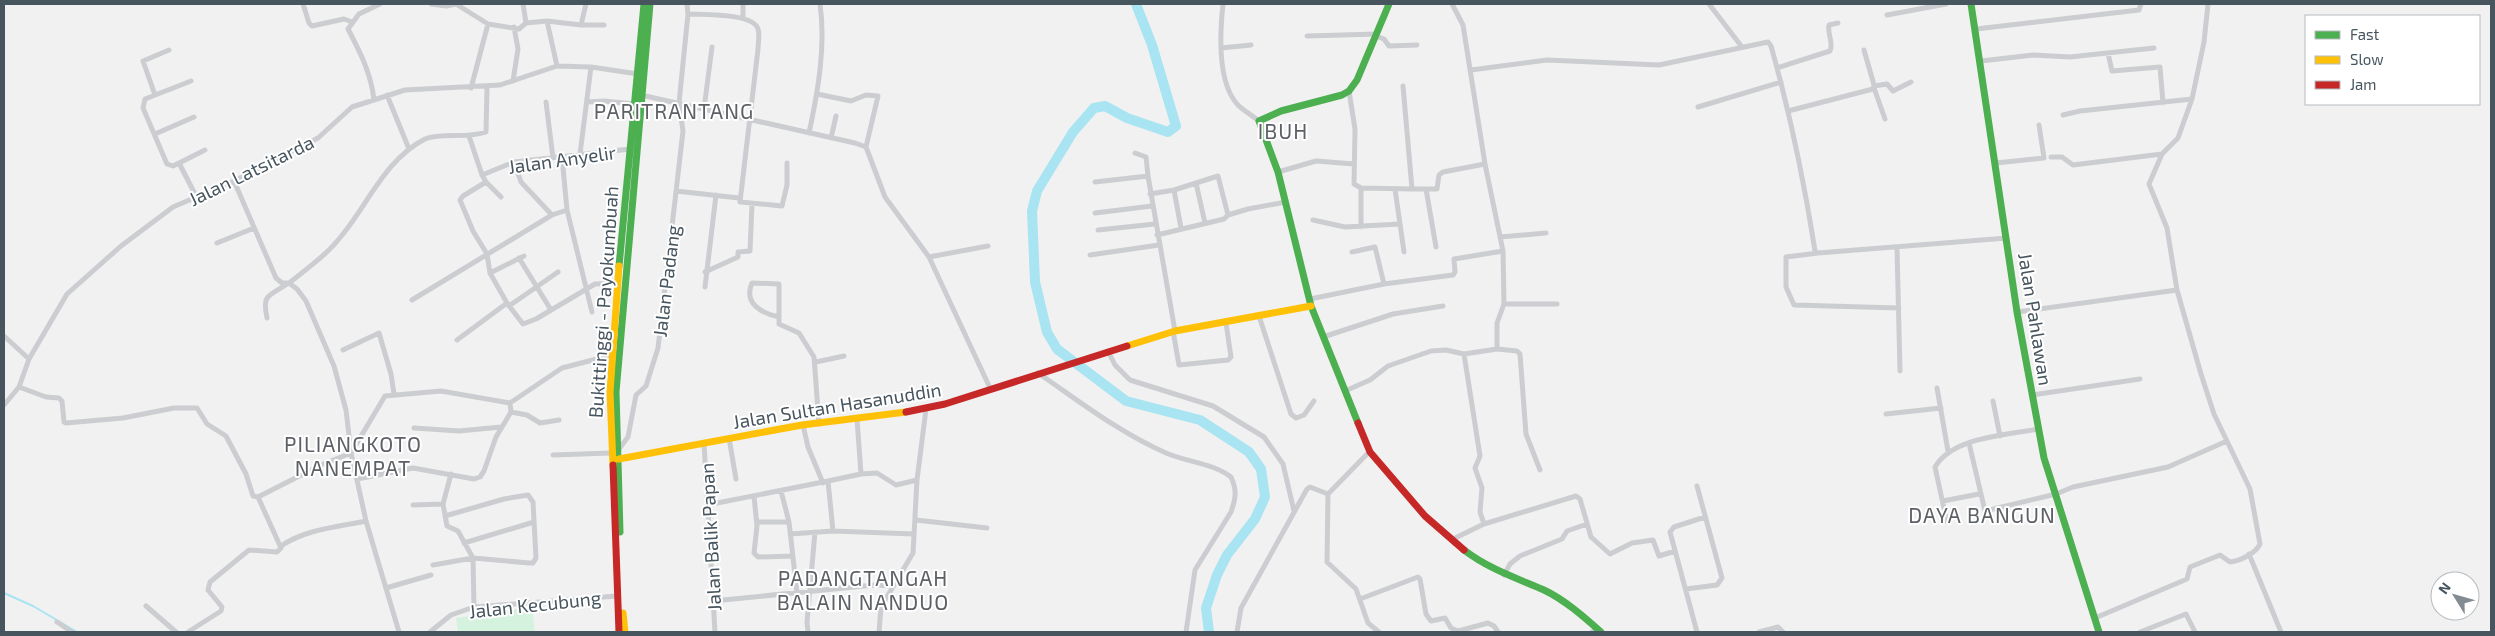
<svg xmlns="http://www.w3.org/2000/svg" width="2495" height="636" font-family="'Exo 2',sans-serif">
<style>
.green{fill:#d5f2df}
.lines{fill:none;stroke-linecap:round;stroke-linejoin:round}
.stream{stroke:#a8e4f1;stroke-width:2}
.river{stroke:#a8e4f1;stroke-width:10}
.street{stroke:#cbcdd0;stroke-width:5}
.fast{stroke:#4caf50;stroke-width:7}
.slow{stroke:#ffc107;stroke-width:7}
.jam{stroke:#c62828;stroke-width:7}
.labels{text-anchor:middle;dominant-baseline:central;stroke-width:4;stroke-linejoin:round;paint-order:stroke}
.street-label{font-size:19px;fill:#47555f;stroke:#fff}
.quarter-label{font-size:21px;letter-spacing:1px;fill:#5d6166;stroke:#fff}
</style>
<rect width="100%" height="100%" fill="#f2f1f1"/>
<path class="green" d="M 532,607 L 535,632 L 458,632 L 456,618 Z"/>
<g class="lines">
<path class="stream" d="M 4,593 L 33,606 L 77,632"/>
<path class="river" d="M 1136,4 L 1152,45 L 1176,126 L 1168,132 L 1127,118 L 1105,106 L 1094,108 L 1073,132 L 1037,191 L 1032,211 L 1035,282 L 1047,332 L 1057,349 L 1126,401 L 1200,420 L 1249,452 L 1261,469 L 1265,497 L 1255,519 L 1227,555 L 1217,575 L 1206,608 L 1209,632"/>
<path class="street" d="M 303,4 L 309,23 L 312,26 L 344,19 L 352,22
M 431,4 L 446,6 L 456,4 L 488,24 L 519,29 L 526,23 L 523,4
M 743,4 L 743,17
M 1223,4 C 1220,32 1217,83 1238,105 C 1244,111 1253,116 1259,121
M 1709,4 L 1742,47
M 688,14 C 703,15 754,13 758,29 C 760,35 758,43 758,49 L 740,202 L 782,206 L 787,185 L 787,163
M 1887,15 L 1946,4
M 547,21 L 557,66
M 526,23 L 547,21 L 581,25 L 586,4
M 581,25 L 604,25
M 1976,29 L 2139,10 L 2141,4
M 1307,36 L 1377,34
M 1376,36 L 1384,39 L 1389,46 L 1417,45
M 1221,48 L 1251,45
M 2108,53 L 2112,71 L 2160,67 L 2163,103
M 1981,61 L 2033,55 L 2070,57 L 2154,48
M 1777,68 L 1830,51 C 1834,43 1827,34 1829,25 L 1838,23
M 1471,70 L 1547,60 L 1659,65 L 1768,42 L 1771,46 C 1790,113 1804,181 1815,251 L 1818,253 L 2007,238
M 191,81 L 145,99 L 143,108 L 167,164 L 173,166 L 205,150
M 513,81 L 518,49 L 514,27
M 1874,86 L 1887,84 L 1893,91 L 1911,82
M 471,88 L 488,24
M 1874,88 L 1885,119
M 1349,91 L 1355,129 L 1354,184 L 1361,188 L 1412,189 L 1403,86
M 817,94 L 851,101 L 866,95 L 878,96 L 866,147
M 155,95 L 143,61 L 169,50
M 387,95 L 409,149
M 641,95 L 855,143 L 866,147 L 885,197 L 929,257 L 990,388
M 374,100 C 371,73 360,52 348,29 L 359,14 L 380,4
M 546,102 L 553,158
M 587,102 L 604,101 L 634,104
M 1698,107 L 1781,82
M 704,109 L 712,47
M 1788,111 L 1873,89 L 1874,85 L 1864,50
M 2063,115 L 2080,111 L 2192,99
M 809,133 C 818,91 826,46 820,4
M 155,134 L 194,117
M 469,136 L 482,175
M 831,138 L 836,116
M 1135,153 L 1146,157 L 1148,176
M 580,154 L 591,67
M 562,157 L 567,210 L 592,312
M 2051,157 L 2062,157 L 2073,165 L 2162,154
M 514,162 L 521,182 L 552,215
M 179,163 L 196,196
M 1996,163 L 2044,158 L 2039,125
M 1278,172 L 1316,161 L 1354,164
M 234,181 L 276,278 L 282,283 L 289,283 L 297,289 L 306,301 L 334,366 L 346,410 L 351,453 L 366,521 L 399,632
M 486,182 L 501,197
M 1095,182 L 1148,176 L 1175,331
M 1196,183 L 1205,223
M 1412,189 L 1437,189 L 1439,175 L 1443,172 L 1485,164
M 1426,189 L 1436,247
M 1174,190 L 1181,228
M 676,191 L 739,198
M 1150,194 L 1174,190 L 1218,176 L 1228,215 L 1224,219 L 1157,235
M 1095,213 L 1152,206
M 1228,215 L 1248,209 L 1286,202
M 1313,220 L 1345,227 L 1400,224 L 1395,189
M 1400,224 L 1404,252
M 1361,227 L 1361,188
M 1098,230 L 1155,224
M 1500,237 L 1546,233
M 217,243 L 254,228
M 1897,248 L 1900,371
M 1818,253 L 1786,257 L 1786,287 L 1794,305 L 1899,308
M 1090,255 L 1159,245
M 929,257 L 988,246
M 519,258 L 551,310
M 705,272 L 738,257 L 738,252 L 750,251 L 752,204
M 490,273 L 524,256
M 289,283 C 308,268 328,254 343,234 C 368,203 387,158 425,139 C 442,132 467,139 486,132 L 487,88
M 617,283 L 595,284 L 536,319 L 523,324 L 507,303 L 490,273 L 487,254 L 473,231 L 460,200 L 463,196 L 486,182 L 482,175 L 514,162 L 630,149
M 1384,284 L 1453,275 L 1455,272 L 1454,259 L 1503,251
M 705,287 L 716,195
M 1310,299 L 1384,284 L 1375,247 L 1352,252
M 412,300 L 552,215 L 567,210
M 1504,304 L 1557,304
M 509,306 L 558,272
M 2017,312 L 2177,290
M 1259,316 L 1291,414 L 1296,418 L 1304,415 L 1314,401
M 779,317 C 762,313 743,304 752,283 L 779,284 L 779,324 L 799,333 L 814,357 L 819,424
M 267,318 C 262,294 268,297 287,284
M 1173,331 L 1179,365 L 1228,360 L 1231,357 L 1226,323
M 4,336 L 29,359
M 1323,337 L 1393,314 L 1443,306
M 457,340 L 507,303
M 1497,349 L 1517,351 L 1520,354 L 1526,434 L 1540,470
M 343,350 L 379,333 L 391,374 L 394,394
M 1108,351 L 1115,365 L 1130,380 L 1213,406 L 1264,437 L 1283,464 L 1294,511
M 1464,354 L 1480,456 L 1475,468 L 1482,488 L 1480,512 L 1484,524
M 816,362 L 844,356
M 1038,373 C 1079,401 1120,433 1166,453 C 1186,462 1213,463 1231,477 C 1237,490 1236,498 1231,512 L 1195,570 L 1186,632
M 19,387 L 46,397 L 59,398 L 62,401 L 64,422 L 66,423 L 123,418 L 174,408 L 197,408 L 207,424 L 226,436 L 246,474 L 253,496 L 258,497 L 321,465 L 351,453 L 385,396 L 441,391 L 510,403 L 562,368 L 612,355
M 1937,388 L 1948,451
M 1345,391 L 1370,380 L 1388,366 L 1431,351 L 1446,350 L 1464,354 L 1497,349 L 1497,323 L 1504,304 L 1503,251 L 1485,164 L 1463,25 L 1452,4
M 2032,395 L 2140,379
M 1993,401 L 2000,436
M 4,405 L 19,387 L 29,359 L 67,294 L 121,246 L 173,207 L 234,181 L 318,138 L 352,107 L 405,90 L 500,85 L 557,66 L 591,67 L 638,74
M 511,412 L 527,415 L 540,423 L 559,420
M 1886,414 L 1941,408
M 803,425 L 808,447 L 823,483
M 414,428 L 459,431 L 501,427
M 729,438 L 736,479
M 704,443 L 715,632
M 1969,443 L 1985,511 L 2056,494 L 2073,487 L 2168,467 L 2227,441
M 619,449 L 628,437 L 636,395 L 646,386 L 658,348 L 683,131 L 679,103 L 688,14 L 687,4
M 1370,451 L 1328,494 L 1327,562 L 1356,589 L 1368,623 L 1379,632
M 553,455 L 611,453
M 451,474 L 443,504 L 447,526 L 458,531 L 473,558 L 474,607
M 861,474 L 877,473 L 896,485 L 917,480
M 357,479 L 413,468 L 474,479 L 480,477 L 484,471 L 496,437 L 511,412 L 510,403
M 781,491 L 789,522 L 797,593
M 754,496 L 757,526 L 754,553 L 758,557 L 793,556
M 1943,501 L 1979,494
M 413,505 L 443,504
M 707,505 L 828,481
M 916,520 L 987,528
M 757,522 L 789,522
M 1947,522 L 1935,467 C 1953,437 2006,435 2038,429
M 833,531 L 828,481 L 861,474 L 857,419
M 790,534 L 833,531 L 914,534
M 1451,540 L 1484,524 L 1576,496 L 1580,499 L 1591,537 L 1610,554 L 1632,543 L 1653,540 L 1659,556 L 1675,551
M 464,543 L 534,522
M 281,546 C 306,529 337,527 366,521
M 2249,554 L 2281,632
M 433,565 L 473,558 L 529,563 L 533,563 L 536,558 L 533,502 L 528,495 L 504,499 L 445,516
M 1504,575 L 1510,564 L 1520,556 L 1562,539 L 1567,531 L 1587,524
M 386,588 L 431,575
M 1686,589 L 1717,585 L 1722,578 L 1697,486
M 1360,599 L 1418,577 L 1420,579 L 1426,614 L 1431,621 L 1445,618 L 1451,628 L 1458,631 L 1488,623 L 1494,626 L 1498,632
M 713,601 L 874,585 L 894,586
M 146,606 L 176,632
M 2095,618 L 2187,579 L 2190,567 L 2220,555 L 2230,562 C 2240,561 2256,553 2260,544 L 2250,489 L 2214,414 L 2201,374 L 2177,290 L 2167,228 L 2149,184 L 2162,154 L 2178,138 L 2192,99 L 2204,42 L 2208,4
M 57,622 L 72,632
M 188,632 L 221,611 L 222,607 L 208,590 L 210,582 L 249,550 L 277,552 L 281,548 L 258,497
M 430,632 L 451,615 L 474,607 L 617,596
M 808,632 L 807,622 L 815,532
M 879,632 L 881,607 L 913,553 L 917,480 L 926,409
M 1237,632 L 1241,608 L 1307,489 L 1310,487 L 1328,494
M 1592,632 L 1599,630
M 1697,632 L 1670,532 L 1674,527 L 1705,517
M 1759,632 L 1778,627 L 1783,632
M 2140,632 L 2186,614 L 2195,632"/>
<path class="fast" d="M 1971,4 L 2017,312 L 2044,458 L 2099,632
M 619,266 L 644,4
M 1358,423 L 1311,306 L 1278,172 L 1259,121 L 1281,111 L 1342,95 L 1349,91 L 1357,80 L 1389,4
M 620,532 L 616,392 L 650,4
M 1464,550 C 1489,569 1516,578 1544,590 C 1565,600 1584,617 1601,632"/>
<path class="slow" d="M 1127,346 L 1175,331 L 1311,306
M 619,459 L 802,425 L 906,412
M 613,465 L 610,392 L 619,266
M 623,613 L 625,632"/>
<path class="jam" d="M 906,412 L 945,404 L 1127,346
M 1358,423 L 1370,452 L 1425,516 L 1464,550
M 613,465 L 619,632"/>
</g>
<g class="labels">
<g class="street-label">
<text transform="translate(562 159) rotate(-8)">Jalan Anyelir</text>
<text transform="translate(251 170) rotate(-26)">Jalan Latsitarda</text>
<text transform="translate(666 281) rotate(-83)">Jalan Padang</text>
<text transform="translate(603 302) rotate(-86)">Bukittinggi - Payokumbuah</text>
<text transform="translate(2036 319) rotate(81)">Jalan Pahlawan</text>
<text transform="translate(837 405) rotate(-9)">Jalan Sultan Hasanuddin</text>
<text transform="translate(710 537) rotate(-93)">Jalan Balik Papan</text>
<text transform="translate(535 604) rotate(-6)">Jalan Kecubung</text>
</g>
<g class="quarter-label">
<text x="674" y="110">PARITRANTANG</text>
<text x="1283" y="130">IBUH</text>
<text x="353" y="443">PILIANGKOTO<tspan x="353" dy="24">NANEMPAT</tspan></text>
<text x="1982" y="514">DAYA BANGUN</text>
<text x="863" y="577">PADANGTANGAH<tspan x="863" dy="24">BALAIN NANDUO</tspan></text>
</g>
</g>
<rect width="2495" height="636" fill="none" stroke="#47555f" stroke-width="10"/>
<rect x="2305" y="15" width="175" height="90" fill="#ffffff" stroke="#b5bbbf"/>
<rect x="2315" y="31" width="25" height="8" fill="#4caf50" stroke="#b5bbbf"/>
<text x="2350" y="40" font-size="15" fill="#47555f">Fast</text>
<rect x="2315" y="56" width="25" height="8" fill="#ffc107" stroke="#b5bbbf"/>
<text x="2350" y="65" font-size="15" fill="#47555f">Slow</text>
<rect x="2315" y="81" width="25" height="8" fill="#c62828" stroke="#b5bbbf"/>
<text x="2350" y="90" font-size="15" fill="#47555f">Jam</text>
<g transform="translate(2455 596) rotate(307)"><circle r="24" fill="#ffffff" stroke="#b5bbbf"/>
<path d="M0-4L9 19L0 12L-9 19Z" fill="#838c92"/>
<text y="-8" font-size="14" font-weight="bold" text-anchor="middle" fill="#47555f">N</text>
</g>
</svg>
